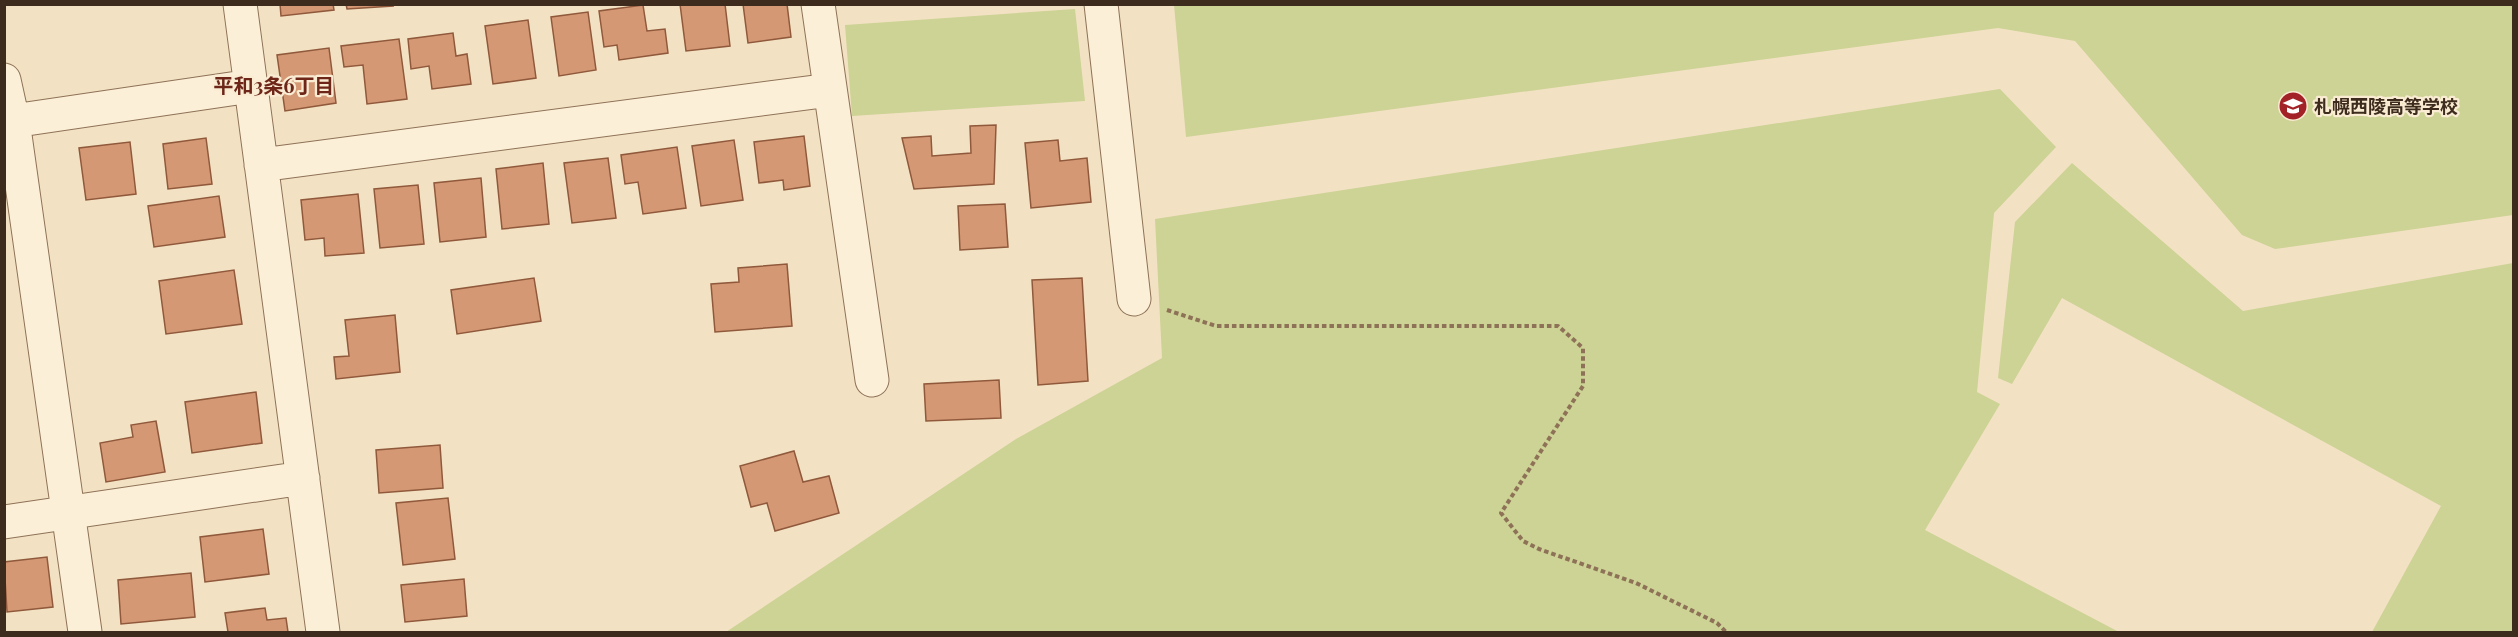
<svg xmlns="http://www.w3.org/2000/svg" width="2518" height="637" font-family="'Playfair Display','Noto Sans JP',serif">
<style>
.green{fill:#cdd295}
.building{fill:#d49875;stroke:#90593b;stroke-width:1.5}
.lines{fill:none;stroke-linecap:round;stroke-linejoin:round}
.minor-casing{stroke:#8e7257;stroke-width:35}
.path{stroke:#8e7257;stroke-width:4;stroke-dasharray:4.5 3;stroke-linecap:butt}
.minor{stroke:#fcefd7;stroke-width:33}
.labels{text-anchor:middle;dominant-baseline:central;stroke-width:4.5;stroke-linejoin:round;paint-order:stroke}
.poi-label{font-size:18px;font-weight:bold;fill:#3d2b1d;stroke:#f9ecd3;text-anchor:start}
.neighbourhood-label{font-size:20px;font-weight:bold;fill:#6d2618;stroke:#f9ecd3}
</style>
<rect width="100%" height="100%" fill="#f2e2c3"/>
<path class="green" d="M 1174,5 L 2513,5 L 2513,215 L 2275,249 L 2242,235 L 2075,41 L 1998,28 L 1186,137 Z
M 1075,9 L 1085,101 L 852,116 L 845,25 Z
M 2000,89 L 2056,147 L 1994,213 L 1977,392 L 2000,404 L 1925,530 L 2119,632 L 726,632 L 1016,439 L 1162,358 L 1155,219 Z
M 2072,163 L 2243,311 L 2513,263 L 2513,632 L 2372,632 L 2441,506 L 2062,298 L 2012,384 L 1998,378 L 2015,222 Z"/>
<path class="building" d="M 280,4 L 333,4 L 334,10 L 281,16 Z
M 346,4 L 392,4 L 393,6 L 347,9 Z
M 680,4 L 725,4 L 730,46 L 686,51 Z
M 743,4 L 787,4 L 791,37 L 748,43 Z
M 643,5 L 647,31 L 665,29 L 668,53 L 619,60 L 617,45 L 604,47 L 599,11 Z
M 588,12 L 596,70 L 559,76 L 551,17 Z
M 528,20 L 536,78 L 493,84 L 485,26 Z
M 453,33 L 456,56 L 467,54 L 471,84 L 432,89 L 429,66 L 411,69 L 408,39 Z
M 399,39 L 407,99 L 367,104 L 363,65 L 344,67 L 341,46 Z
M 329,48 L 336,103 L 285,111 L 277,55 Z
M 996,125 L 994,184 L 914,189 L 902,138 L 931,136 L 932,156 L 971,153 L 970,126 Z
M 804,136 L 810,186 L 784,190 L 783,180 L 759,183 L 754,142 Z
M 206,138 L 212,184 L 168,189 L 163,144 Z
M 734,140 L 743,200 L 701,206 L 692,146 Z
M 1058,140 L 1060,161 L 1087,158 L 1091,202 L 1031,208 L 1025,143 Z
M 130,142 L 136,194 L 86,200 L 79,148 Z
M 677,147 L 686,208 L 643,214 L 638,182 L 625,184 L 621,155 Z
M 608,158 L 616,218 L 572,223 L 564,163 Z
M 543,163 L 549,224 L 502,229 L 496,169 Z
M 481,178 L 486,237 L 440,242 L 434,183 Z
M 418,185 L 424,244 L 380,248 L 374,189 Z
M 358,194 L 364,253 L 325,256 L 324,238 L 305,240 L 301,200 Z
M 219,196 L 225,237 L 154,247 L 148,206 Z
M 1005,204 L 1008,247 L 960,250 L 958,206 Z
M 787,264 L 792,326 L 715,332 L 711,284 L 739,282 L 738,268 Z
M 234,270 L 242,324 L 166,334 L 159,281 Z
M 534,278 L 541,321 L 457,334 L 451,290 Z
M 1082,278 L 1088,381 L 1038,385 L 1032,280 Z
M 395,315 L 400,372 L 336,379 L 334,357 L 349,356 L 345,320 Z
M 999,380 L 1001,418 L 926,421 L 924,384 Z
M 256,392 L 262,443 L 192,453 L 185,402 Z
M 156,421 L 165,472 L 106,482 L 100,443 L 133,437 L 131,425 Z
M 440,445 L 443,488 L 379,493 L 376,450 Z
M 794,451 L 803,482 L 829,476 L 839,513 L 775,531 L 767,503 L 751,507 L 740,466 Z
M 448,498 L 455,559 L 403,565 L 396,503 Z
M 263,529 L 269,574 L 205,582 L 200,537 Z
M 47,557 L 53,607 L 7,612 L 4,562 Z
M 191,573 L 195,617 L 121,624 L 118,580 Z
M 464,579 L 467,616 L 405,622 L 401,585 Z
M 265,608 L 267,620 L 286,618 L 288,632 L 228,632 L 225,613 Z"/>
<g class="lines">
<g class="minor-casing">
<path id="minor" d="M 240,4 L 323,632
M 818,4 L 872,380
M 1101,4 L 1134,299
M 4,80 L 13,121 L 85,632
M 13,121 L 251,86
M 261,165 L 830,90
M 4,522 L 303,478"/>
</g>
<path class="path" d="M 1167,310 L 1216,326 L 1558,326 L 1583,348 L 1583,386 L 1501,513 L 1523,541 L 1539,549 L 1636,583 L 1717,623 L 1726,632"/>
<use href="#minor" class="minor"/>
</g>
<defs>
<g id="school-disc" transform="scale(1.5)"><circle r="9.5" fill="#a32228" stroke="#f9ecd3"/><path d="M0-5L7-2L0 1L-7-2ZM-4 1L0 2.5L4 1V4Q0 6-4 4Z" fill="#fff"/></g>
</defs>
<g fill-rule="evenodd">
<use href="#school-disc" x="2293" y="106"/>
</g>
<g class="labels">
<g class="poi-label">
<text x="2314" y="106">札幌西陵高等学校</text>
</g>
<g class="neighbourhood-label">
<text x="274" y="84">平和3条6丁目</text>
</g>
</g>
<rect width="2518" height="637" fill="none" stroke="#3d2b1d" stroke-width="12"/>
</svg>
